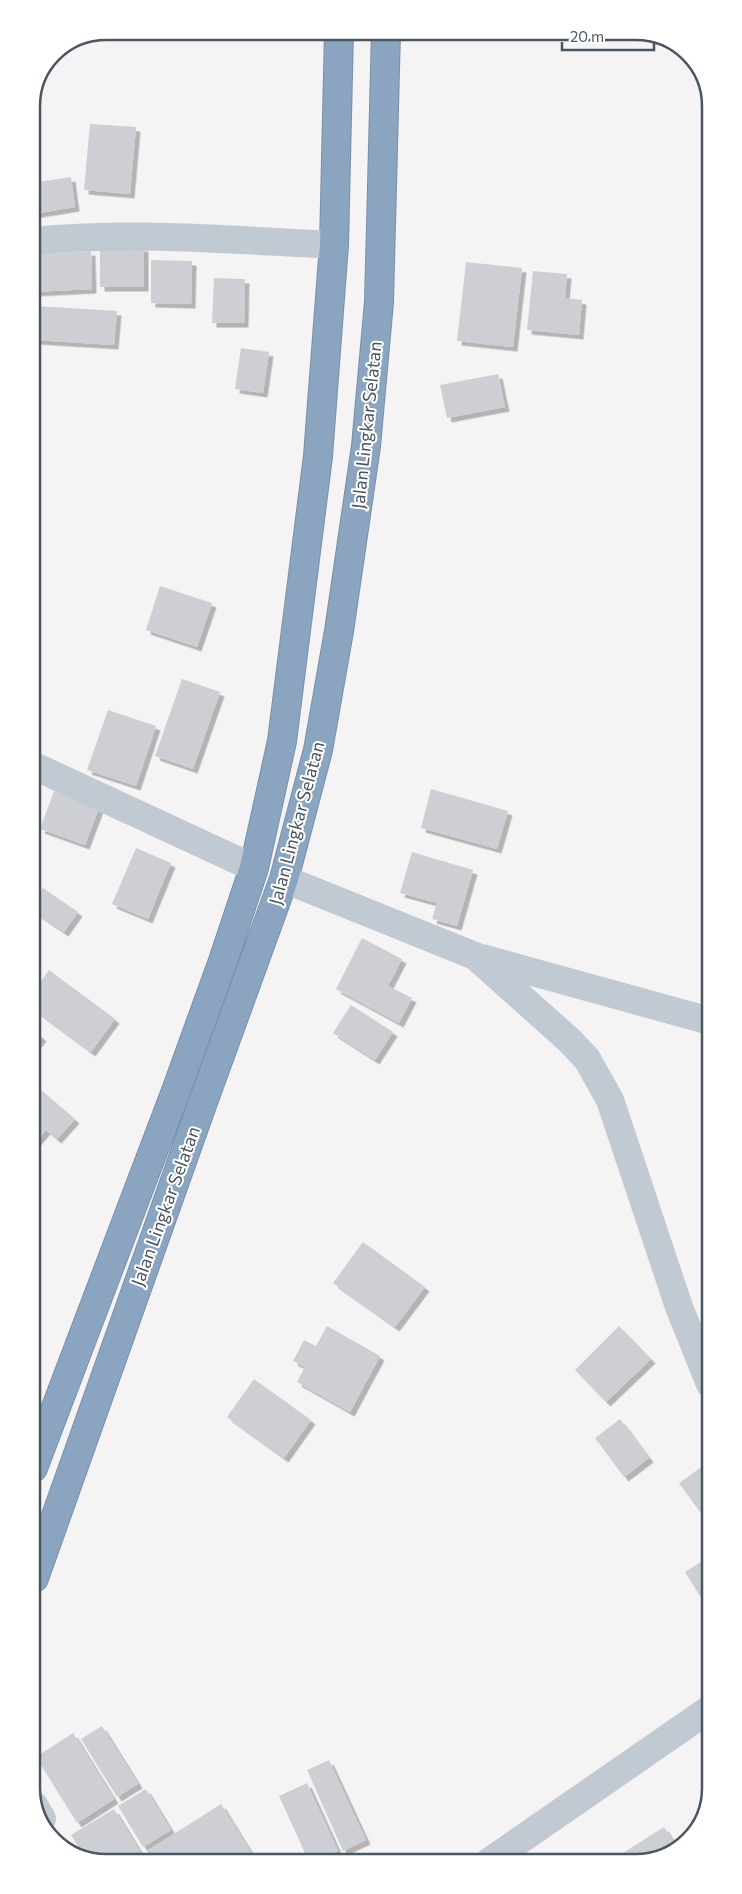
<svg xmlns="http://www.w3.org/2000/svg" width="742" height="1894" font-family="Commissioner,sans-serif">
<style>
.building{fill:#cdcfd5;filter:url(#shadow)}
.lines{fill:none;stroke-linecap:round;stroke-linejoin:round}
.highway-casing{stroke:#7690ad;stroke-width:30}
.minor{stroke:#c1cad2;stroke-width:28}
.highway{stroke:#8ba5c1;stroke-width:28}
.labels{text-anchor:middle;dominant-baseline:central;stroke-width:4;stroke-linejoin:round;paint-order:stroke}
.street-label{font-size:18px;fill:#4a5661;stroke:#fff}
.rim{fill:none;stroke:#4a5661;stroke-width:2.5}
</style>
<defs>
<filter id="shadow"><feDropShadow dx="4.5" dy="4.5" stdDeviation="0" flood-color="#0004"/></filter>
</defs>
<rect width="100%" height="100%" fill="#f5f3f3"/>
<path class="building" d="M 90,124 L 136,127 L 130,194 L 84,190 Z
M 71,177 L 75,207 L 32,214 L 32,183 Z
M 100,247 L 144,247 L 144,287 L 100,287 Z
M 91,251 L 92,289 L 32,292 L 32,254 Z
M 151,260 L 192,261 L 191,304 L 151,303 Z
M 466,262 L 522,268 L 513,347 L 457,341 Z
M 533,271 L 567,274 L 565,298 L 582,300 L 579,335 L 527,330 Z
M 214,278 L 245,279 L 244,323 L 212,323 Z
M 37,306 L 117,311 L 114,345 L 34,340 Z
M 241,348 L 269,352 L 263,393 L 235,389 Z
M 498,374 L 505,407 L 447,418 L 440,385 Z
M 160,586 L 212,603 L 197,647 L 146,630 Z
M 182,679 L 220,692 L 193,769 L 155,756 Z
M 108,710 L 156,726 L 136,786 L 87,770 Z
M 431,789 L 508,811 L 497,849 L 421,828 Z
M 54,791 L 99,808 L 85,845 L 40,829 Z
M 136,848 L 171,863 L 148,919 L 112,904 Z
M 412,852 L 473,870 L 457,926 L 432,919 L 437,903 L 400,893 Z
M 43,888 L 78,912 L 64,932 L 33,911 L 33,903 Z
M 362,938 L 402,959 L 388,986 L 412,998 L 399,1023 L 336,989 Z
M 49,970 L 115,1019 L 91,1052 L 33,1009 L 33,992 Z
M 351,1005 L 393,1032 L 375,1060 L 333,1033 Z
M 33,1029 L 42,1037 L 33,1048 Z
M 35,1085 L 75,1119 L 57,1139 L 46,1130 L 33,1145 L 33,1088 Z
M 363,1242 L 425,1287 L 395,1327 L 333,1283 Z
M 327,1326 L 380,1356 L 350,1412 L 297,1382 L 305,1367 L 293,1361 L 304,1340 L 316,1346 Z
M 619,1326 L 651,1359 L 606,1402 L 575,1370 Z
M 254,1379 L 311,1420 L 284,1458 L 227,1417 Z
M 620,1419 L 649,1458 L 624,1477 L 595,1438 Z
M 710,1461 L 710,1526 L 679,1483 Z
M 710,1556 L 710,1612 L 685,1572 Z
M 102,1726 L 138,1784 L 117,1797 L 81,1739 Z
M 73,1733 L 114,1799 L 77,1823 L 36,1757 Z
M 329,1760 L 366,1840 L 343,1851 L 307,1770 Z
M 307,1783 L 338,1851 L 314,1862 L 309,1862 L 279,1796 Z
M 146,1789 L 171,1830 L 143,1847 L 118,1806 Z
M 221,1804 L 257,1862 L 154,1862 L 147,1851 Z
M 114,1809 L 144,1858 L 137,1862 L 101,1863 L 84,1856 L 71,1835 Z
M 664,1827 L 676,1846 L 655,1860 L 616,1860 L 615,1858 Z"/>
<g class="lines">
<g class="highway-casing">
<path id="highway" d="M 33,1468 L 176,1091 L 223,961 L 254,868 L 282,741 L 318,456 L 334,245 L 339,31
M 34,1578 L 203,1102 L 284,879 L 318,750 L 339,631 L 366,446 L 379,302 L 386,31"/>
</g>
<path class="minor" d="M 32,241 C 132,231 233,240 334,245
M 32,765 L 254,868
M 284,879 L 475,956 L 569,1040 L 587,1059 L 610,1100 L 679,1307 L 710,1384
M 482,958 L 710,1021
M 34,1805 L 42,1819
M 490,1861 L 711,1708"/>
<use href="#highway" class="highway"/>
</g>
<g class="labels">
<g class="street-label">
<text transform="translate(366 425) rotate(-84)">Jalan Lingkar Selatan</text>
<text transform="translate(296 823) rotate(-75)">Jalan Lingkar Selatan</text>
<text transform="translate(165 1206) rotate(-70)">Jalan Lingkar Selatan</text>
</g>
</g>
<path d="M0 0H742V1894H0ZM106 40H636A66 66 0 0 1 702 106V1788A66 66 0 0 1 636 1854H106A66 66 0 0 1 40 1788V106A66 66 0 0 1 106 40Z" fill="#fff" fill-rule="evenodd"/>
<path class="rim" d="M106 40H636A66 66 0 0 1 702 106V1788A66 66 0 0 1 636 1854H106A66 66 0 0 1 40 1788V106A66 66 0 0 1 106 40Z"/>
<path d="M562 42v8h92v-8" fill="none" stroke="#4a5661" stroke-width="2.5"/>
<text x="570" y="42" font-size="15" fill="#4a5661" stroke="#ffffff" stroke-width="4" paint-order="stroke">20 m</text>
</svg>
